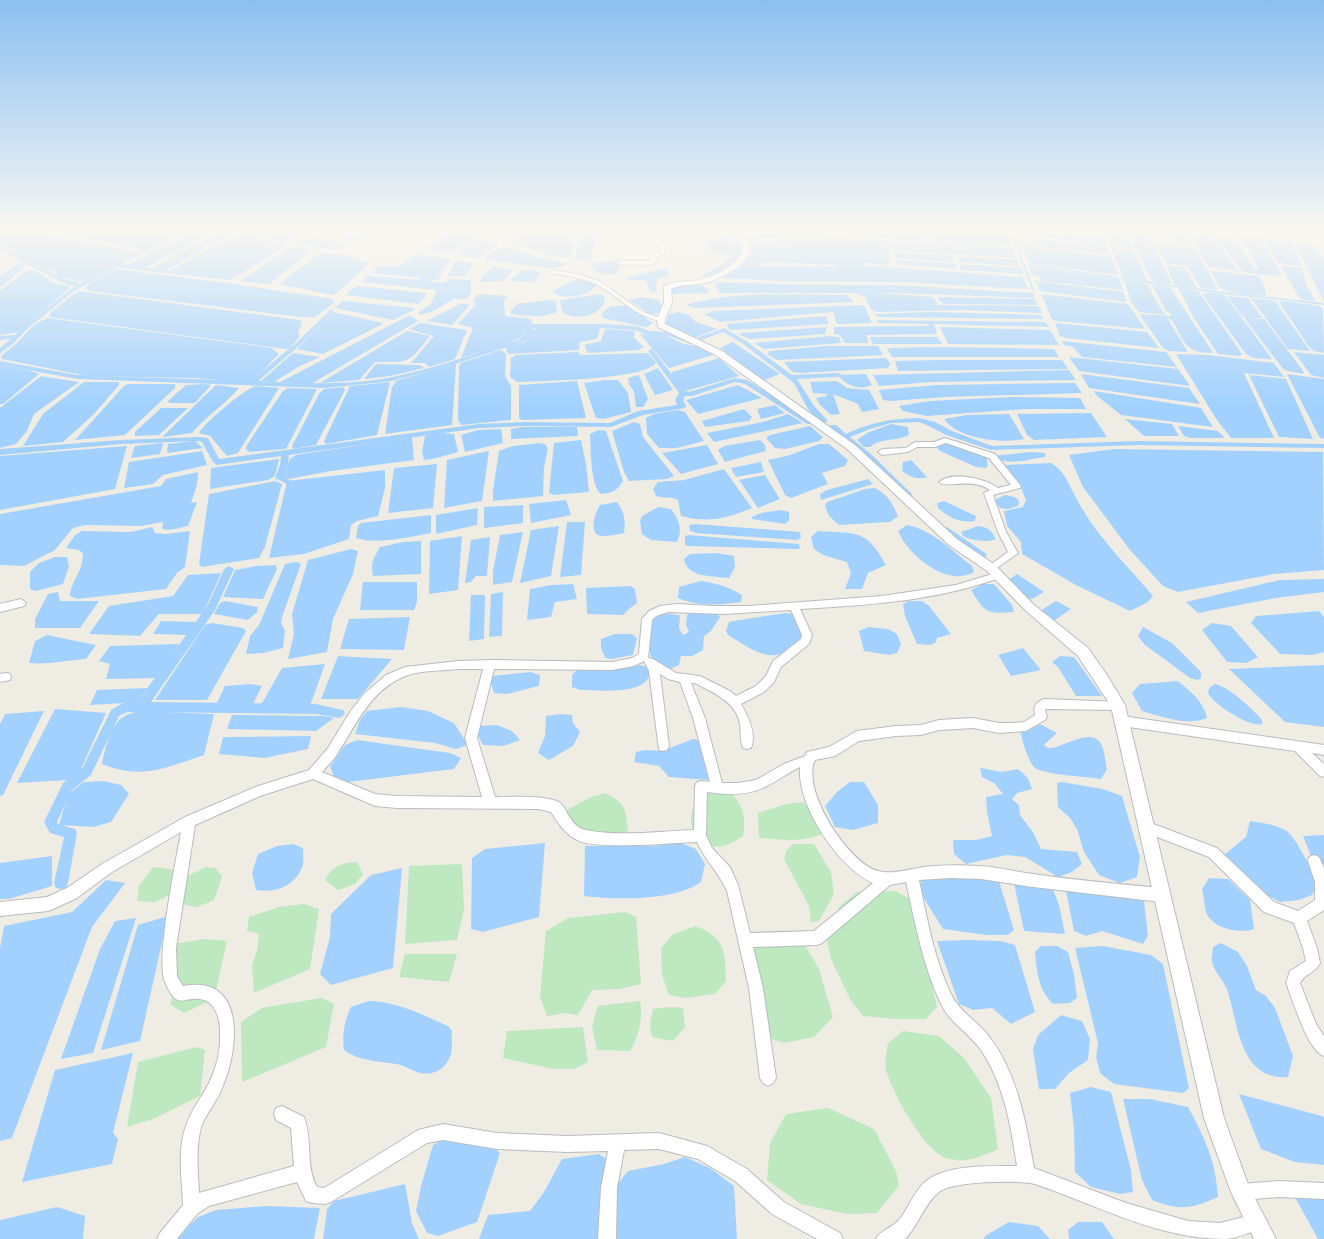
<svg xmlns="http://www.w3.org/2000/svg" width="1324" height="1239" font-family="Poppins,sans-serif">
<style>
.green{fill:#bde8c0}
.water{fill:#a3d1ff;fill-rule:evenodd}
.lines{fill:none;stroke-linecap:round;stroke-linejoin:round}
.stream{stroke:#a3d1ff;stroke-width:2}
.canal{fill:#a3d1ff;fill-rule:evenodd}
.minor-casing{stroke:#b8bbc0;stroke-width:2}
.tertiary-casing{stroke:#b8bbc0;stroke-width:2}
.minor{fill:#fff;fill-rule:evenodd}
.tertiary{fill:#fff;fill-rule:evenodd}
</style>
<rect width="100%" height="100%" fill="#efede3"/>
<path class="green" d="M 727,788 C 742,803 747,815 743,836 C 726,847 714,853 698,837 C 694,833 692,828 691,823 C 690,812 697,799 701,789 Z
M 605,793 C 626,803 626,810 628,832 L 608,834 L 573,831 L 563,812 L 591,797 Z
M 804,802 L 817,819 L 822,834 C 803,843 780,839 759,838 L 758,813 L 786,804 Z
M 793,844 L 814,844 L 831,872 L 834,894 L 819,921 L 811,922 L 809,906 L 784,859 L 786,851 Z
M 357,862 L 363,874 L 355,884 L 338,890 L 325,880 C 333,866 341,863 357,862 Z
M 462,864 L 464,910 L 457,940 L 405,944 L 409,866 Z
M 153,867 L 177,870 L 173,893 L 155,902 L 137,901 L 139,886 Z
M 206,867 L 216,868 L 222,877 L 214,900 L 197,907 L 185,905 L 180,893 L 188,876 Z
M 896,891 L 913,901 L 937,1007 L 926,1019 L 895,1019 L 863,1016 L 850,999 L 837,972 L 830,956 L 826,934 L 839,907 L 857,892 Z
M 304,904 L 319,909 L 310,969 L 254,993 L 252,965 L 257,951 L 259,934 L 247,931 L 249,917 L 279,907 Z
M 625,912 L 636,917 L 641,984 L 620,989 L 592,990 L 578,1015 L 565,1013 L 547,1016 L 540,997 L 546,931 L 568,918 Z
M 696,926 C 726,939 725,951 726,981 L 715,994 L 685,998 L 669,995 L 662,975 L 661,948 L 673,934 Z
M 758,932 L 805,945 L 819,969 L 833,1017 L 814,1037 L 784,1043 L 765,1037 L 742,943 Z
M 206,939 L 227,941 L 214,999 L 184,1013 L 171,1005 L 173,986 L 163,979 L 169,948 L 179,943 Z
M 405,954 L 457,954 L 449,982 L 399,977 Z
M 321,998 L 334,1004 L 326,1047 L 242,1082 L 241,1022 L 262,1008 Z
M 640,1001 C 643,1018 639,1036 630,1051 L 597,1050 L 592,1026 L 598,1006 Z
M 671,1007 L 683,1008 L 685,1027 L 673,1041 L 652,1037 L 650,1025 L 653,1009 Z
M 583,1027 L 588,1062 L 574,1069 L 554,1069 L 503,1058 L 507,1031 Z
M 903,1031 L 939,1036 L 964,1058 L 991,1098 L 998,1149 C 980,1157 967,1164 946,1158 C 924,1151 892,1092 886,1070 C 884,1063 887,1051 888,1043 Z
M 197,1047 L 205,1050 L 200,1096 L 153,1119 L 127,1127 L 138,1062 Z
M 828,1108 L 874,1129 L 896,1171 L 899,1185 L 877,1213 L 847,1214 L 801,1204 L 767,1180 L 770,1143 L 786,1114 Z"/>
<path class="water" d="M 8,230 L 33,230 L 137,253 L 105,268 L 86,280 L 77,281 L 59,276 L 54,271 L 37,265 L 0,245 L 0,234 Z
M 43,230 L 184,230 L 143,250 Z
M 195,230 L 215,230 L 145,268 L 127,265 Z
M 222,230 L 238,230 L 165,271 L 150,269 Z
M 244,230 L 271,230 L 259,239 L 285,244 L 281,249 L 230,280 L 166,273 Z
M 350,230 L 372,230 L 362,240 L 340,238 L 341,236 Z
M 452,230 L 473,230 L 480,235 C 466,244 444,263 429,246 Z
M 527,230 L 573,230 L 571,257 L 557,257 L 512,243 L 521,233 Z
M 594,230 L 597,237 L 590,260 L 576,259 L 579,233 Z
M 830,230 L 831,236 L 748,239 L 736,231 Z
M 864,230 L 924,230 L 928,242 L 866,237 Z
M 929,230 L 1009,234 L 1011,245 L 1008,246 L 932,242 Z
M 1016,230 L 1040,230 L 1102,237 L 1106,245 L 1031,236 Z
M 1105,230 L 1123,230 L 1132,249 L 1111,246 Z
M 1126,230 L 1144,230 L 1163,264 L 1171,284 L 1152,281 Z
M 1168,230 L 1185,231 L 1194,246 L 1176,245 Z
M 276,231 L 296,233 L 298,235 L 283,242 L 264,237 Z
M 1190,232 L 1208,234 L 1214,237 L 1238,271 L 1208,267 Z
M 723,234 L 735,244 L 738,250 L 734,254 L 711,253 L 709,243 L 717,235 Z
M 1216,236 L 1234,237 L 1255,270 L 1259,270 L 1242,238 L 1260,239 L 1283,276 C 1271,275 1248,275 1241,270 Z
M 314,238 L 347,243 L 337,250 L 292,244 C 300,239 306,241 314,238 Z
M 482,238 L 499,244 L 478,258 L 459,255 L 458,252 L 475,240 Z
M 836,238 L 1012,248 L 1015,258 L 892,250 L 889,251 L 889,265 L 864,263 L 863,265 L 1023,277 L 1028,289 L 903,282 L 783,281 L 719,278 C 732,273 743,262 752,252 L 749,242 ZM 769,262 L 837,265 L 836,267 L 829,267 L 761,266 L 755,264 Z
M 1032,238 L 1106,246 L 1109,254 L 1021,245 L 1021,243 L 1033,244 Z
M 1264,239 L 1291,243 L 1302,266 L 1278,263 Z
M 1295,243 L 1315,246 L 1324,262 L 1324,302 Z
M 1154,245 L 1195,248 L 1218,290 L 1201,288 L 1187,266 L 1168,264 Z
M 506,246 L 539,258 L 567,263 L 555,269 L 484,259 L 494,251 Z
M 290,247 L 313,250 L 269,284 L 240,281 Z
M 1023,247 L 1111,257 L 1119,275 L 1029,263 Z
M 1111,248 L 1133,251 L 1148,281 L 1123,277 Z
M 895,252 L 953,256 L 955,262 L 895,258 Z
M 320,253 L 344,255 L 368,263 L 368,265 L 336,294 L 333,295 L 279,284 Z
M 418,254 L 450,259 L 438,280 L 428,281 L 445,283 L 449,279 L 471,280 L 471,292 L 467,299 L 453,299 L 432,312 L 419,315 L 419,312 L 431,304 L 436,292 L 435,290 L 362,282 L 367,276 L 419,280 L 421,278 L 372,273 L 379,266 L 397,266 Z
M 957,257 L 1017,260 L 1019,266 L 960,262 Z
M 896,260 L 956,264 L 957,269 L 899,265 Z
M 458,261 L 471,262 L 473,265 L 465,276 L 448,276 L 454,263 Z
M 612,261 L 620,263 L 617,273 C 609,276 600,274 592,269 L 592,265 L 594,263 Z
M 19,263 L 22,263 L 25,267 L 0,287 L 0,276 Z
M 960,264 L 1021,268 L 1024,274 L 961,270 Z
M 1167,266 L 1184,267 L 1197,288 L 1174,284 Z
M 1282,266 L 1302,268 L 1306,284 L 1315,301 C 1311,300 1305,301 1302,299 C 1297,297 1287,274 1281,268 Z
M 494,267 L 513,270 L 503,281 L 480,282 L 482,276 Z
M 1030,267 L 1119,279 L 1123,290 L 1042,281 L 1038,276 L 1031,275 Z
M 115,269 L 227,283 L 333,299 L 334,303 L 315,317 L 300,317 L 97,292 L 85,289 L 90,283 Z
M 660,269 L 666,269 L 670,276 L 658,278 L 656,283 L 657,292 L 650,291 L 646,281 L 624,279 Z
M 28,270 C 39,270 44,278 54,283 C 59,285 65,284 70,286 L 70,288 L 18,332 L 0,335 L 0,291 Z
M 522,270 L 534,270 L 542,273 L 533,282 L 514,281 L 511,279 Z
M 1211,271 L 1259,276 L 1264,286 L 1266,296 L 1234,293 L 1220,288 Z
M 577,279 L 586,280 L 597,285 C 594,288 590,291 587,293 C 577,297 558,299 552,291 Z
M 1124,280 L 1147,284 L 1162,311 L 1166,315 L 1139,312 L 1131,302 Z
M 1035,281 L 1123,292 L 1127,302 L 1040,291 Z
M 718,282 L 803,285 L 893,285 L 1033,293 L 1035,298 L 866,292 L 933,297 L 938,305 L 1039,306 L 1042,313 L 963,310 L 877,312 L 871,310 L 865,297 L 856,293 L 720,293 L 714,284 Z
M 695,284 L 703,286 L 709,290 L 708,293 L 671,294 L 670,288 L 675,285 Z
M 1152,285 L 1170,287 L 1213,353 C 1184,353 1185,342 1172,320 L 1167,318 L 1188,352 L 1169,351 L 1163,348 L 1139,314 L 1171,316 L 1171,313 L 1166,311 Z
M 357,286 L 426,293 L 425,297 L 418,304 L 346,295 L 351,290 Z
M 1178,287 L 1199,292 L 1242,354 L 1240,356 L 1218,354 L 1194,318 Z
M 78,291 L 300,320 L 302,322 L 298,333 L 300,336 L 290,348 L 286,349 L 49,317 L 51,312 Z
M 1206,292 L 1225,295 L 1272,359 L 1253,358 L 1246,354 L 1203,295 Z
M 478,294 L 508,296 L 504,301 L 505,316 L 531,319 L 532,323 L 520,338 L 502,346 L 461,358 L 473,328 L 458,324 L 476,304 L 473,302 Z
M 598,294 L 605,296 C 606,316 576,321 563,313 L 560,303 L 561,300 Z
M 1041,294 L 1128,304 L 1145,329 L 1056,321 L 1052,319 Z
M 847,295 L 854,302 L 694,308 L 686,305 C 732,290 798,295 847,295 Z
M 1227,296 L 1248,298 L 1262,318 L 1249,318 L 1264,319 L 1304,372 L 1303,374 L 1284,370 L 1245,319 L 1246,317 L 1242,316 Z
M 642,297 L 658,300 L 662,306 L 660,312 L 651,315 L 630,301 L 630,300 Z
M 939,297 L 1034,299 L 1038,305 L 946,304 L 942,303 L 938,299 Z
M 1251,298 L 1275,301 L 1310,351 L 1288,349 Z
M 549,300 L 556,301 L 557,312 C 541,318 528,316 512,314 L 510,312 L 517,304 Z
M 343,301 L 414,308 L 414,310 L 393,320 L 388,319 L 335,308 Z
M 1283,301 L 1320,306 L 1323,309 L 1324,353 L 1314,351 L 1310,348 L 1279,302 Z
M 462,303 L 470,305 L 452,325 L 427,321 Z
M 626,305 L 653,323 L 646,327 L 603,318 L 602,313 L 610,307 Z
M 864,305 L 872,323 L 837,324 L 833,312 L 720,322 L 704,314 L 715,311 Z
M 333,312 L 383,323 L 381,325 L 323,354 L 297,349 Z
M 679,312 L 689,315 L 696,322 L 717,329 L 694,338 L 671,328 L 666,323 L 669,314 Z
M 932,312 L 1041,315 L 1044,319 L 877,317 L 875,314 Z
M 410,315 L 418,321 L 311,384 L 280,382 Z
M 826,316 L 829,324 L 730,330 L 726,324 Z
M 47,318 L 272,348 L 279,354 L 259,374 L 248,382 L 195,378 L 87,376 L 2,359 L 1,356 L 17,343 L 34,325 Z
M 876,320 L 1045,322 L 1050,327 L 934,324 L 937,334 L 867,335 L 868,343 L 845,343 L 840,335 L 834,334 L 834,327 L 929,326 L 927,324 L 879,323 Z
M 420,323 L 467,330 L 455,359 L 429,367 L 425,363 L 411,363 L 434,336 L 409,329 Z
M 1055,323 L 1147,332 L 1159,348 L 1066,338 L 1060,336 Z
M 827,327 L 825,334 L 750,339 L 740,335 L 741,333 Z
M 940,327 L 1050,330 L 1059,345 L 948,344 Z
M 537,328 L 600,328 L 597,339 L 580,342 L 579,350 L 509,354 L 506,351 L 508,346 L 525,342 L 532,330 Z
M 605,329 L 635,331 L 634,338 L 644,347 L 638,350 L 588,353 L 584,345 L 601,341 Z
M 407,331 L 430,336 C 407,364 411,362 375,362 L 359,380 L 320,383 Z
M 640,334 L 664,335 L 684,344 L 701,347 L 713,355 L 669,368 Z
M 830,336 L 839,337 L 841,343 L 764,349 L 754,343 Z
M 870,337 L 938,337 L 942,344 L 873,344 Z
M 1062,341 L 1166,352 L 1177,367 L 1082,357 L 1073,347 L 1064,345 Z
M 733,342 L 780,374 L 762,381 L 720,348 Z
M 826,346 L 878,346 L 883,355 L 777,360 L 767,354 L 770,351 Z
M 943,347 L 1054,349 L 1059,357 L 892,357 L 887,348 Z
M 501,350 L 506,354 L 505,376 L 511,386 L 511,420 L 461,425 L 458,420 L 459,366 L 461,363 Z
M 578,352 L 580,355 L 648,353 L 656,363 C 643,380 541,381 517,382 L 510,377 L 511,358 L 516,355 Z
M 1294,352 L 1324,355 L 1324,378 L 1311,375 Z
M 293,353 L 320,357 L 298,367 L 274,382 L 261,381 Z
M 1176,354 L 1208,355 L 1274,363 L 1284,377 L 1244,373 L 1274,438 L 1231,438 L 1217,420 Z
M 1069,357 L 1178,369 L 1190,386 L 1079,371 Z
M 719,358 L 739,376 L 685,391 L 672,376 L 672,372 Z
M 886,358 L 890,363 L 888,368 L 801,373 L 792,372 L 784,362 Z
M 941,360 L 1062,360 L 1068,369 L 898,371 L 895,361 Z
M 376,364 L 420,365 L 424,368 L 390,376 L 364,379 Z
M 452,364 L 456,364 L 452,425 L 385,434 L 392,387 L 396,381 Z
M 0,365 L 27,370 L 39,374 L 3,404 L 0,404 Z
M 658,368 L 673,390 L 655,395 L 644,374 Z
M 1069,370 L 1076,380 L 932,382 L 879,386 L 873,375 Z
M 866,374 L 872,385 C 860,391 845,385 838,375 Z
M 1081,374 L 1189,388 L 1200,404 L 1089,388 Z
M 1287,374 L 1324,379 L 1324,439 L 1320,438 Z
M 639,375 L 648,399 L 643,407 L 636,407 L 634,392 L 629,384 L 628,378 Z
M 1249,375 L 1286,379 L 1313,439 L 1279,437 Z
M 41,376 L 79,382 L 34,414 L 27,431 L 16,444 L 0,448 L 0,408 Z
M 605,380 L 618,380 L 628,393 L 631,412 L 604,419 L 596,418 L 584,383 Z
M 577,381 L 586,418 L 522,420 L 519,418 L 519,385 Z
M 837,381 L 847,388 L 869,390 L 879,409 L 862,412 L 858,404 L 833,394 L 840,414 L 831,415 L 820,405 L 816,398 L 827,396 L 827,394 L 813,393 L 810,382 Z
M 84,382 L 119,382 L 119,385 L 94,414 L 63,442 L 23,446 L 43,414 Z
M 390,382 L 377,435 L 326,444 L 324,441 L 350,386 Z
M 1075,383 L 1082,393 L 945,397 L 890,401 L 883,400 L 879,390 L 937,385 Z
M 129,384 L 175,384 L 175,388 L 125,435 L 75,440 L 125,385 Z
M 206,384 L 211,385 L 195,403 L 169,403 L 168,401 L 186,385 Z
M 216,385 L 239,388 C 225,405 206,416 192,433 L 162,437 Z
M 738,385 L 762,398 L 698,414 L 686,400 Z
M 255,386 L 279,388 L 238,453 L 227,456 L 210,436 L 199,433 C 203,424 245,389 255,386 Z
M 343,387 L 345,390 L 316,445 L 293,449 L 292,446 L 319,394 L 324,389 Z
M 288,388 L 317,389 L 286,449 L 249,452 L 246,449 L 247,445 L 283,391 Z
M 1094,391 L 1201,408 L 1213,427 L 1121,415 L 1096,395 Z
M 1010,397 L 1080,398 L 1086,409 L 1026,409 L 927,416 L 903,411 L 899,406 L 930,401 Z
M 775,405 L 785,413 L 761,419 L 757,409 Z
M 161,408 L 188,408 L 159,435 L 135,436 L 135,432 Z
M 744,409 L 752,417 L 749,421 L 705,427 L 702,421 Z
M 678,410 L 685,412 L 704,441 L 677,448 L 659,448 L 647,434 L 646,418 L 654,414 Z
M 1091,413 L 1107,437 L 1034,440 L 1027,435 L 1017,414 Z
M 788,414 L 803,423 L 714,442 L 707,433 L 763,422 Z
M 1009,414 L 1024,439 C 1002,444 958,439 944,419 L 967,415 Z
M 1125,419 L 1172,424 L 1179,436 L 1144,436 Z
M 634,422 L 640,424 L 643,437 L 674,476 L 667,479 L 629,481 L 624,472 L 612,431 Z
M 891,424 L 908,427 L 909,435 C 896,442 882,437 870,447 L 864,447 L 857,440 L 867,433 Z
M 810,426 L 823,437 L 819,441 L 785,449 L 775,448 L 766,438 L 770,435 Z
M 1178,426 L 1218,431 L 1225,438 L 1190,438 L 1184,436 Z
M 523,427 L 577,427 L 578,436 L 511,439 L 511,429 Z
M 501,429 L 503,443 L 465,452 L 461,435 L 478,430 Z
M 599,430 L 606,431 L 623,481 C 617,491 612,493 601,494 C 590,485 591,448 590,434 Z
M 439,433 L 454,434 L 458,452 C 446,455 437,459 424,460 L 422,452 L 425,436 Z
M 412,437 L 414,460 L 331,471 L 289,479 L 284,477 L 290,459 L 296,455 Z
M 581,440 L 586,464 L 589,492 L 553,495 L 549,493 L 554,443 Z
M 760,440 L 765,445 L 766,451 L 728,461 L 725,462 L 718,450 L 724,446 Z
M 195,441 L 203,448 L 167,453 L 168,444 Z
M 947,442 L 986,456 L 988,465 L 986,468 L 976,467 L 940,451 L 937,448 L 940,444 Z
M 163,443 L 160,454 L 131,458 L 135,446 Z
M 539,443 L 545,444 L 548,448 L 544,468 L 543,496 L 493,501 L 493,490 L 499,451 L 513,446 Z
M 819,444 L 829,444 L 848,460 L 845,466 L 822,473 L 828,484 L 791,498 L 785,495 L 768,460 L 787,456 Z
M 707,445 L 718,464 L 681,474 L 662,453 Z
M 127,446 L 115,489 L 0,510 L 0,456 Z
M 1114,449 L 1323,452 L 1324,570 L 1274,574 L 1178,592 L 1163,586 L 1130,550 L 1083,487 L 1069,455 Z
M 202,451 L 207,465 L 163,475 L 153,484 L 124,488 L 129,462 Z
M 489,451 L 482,501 L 444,508 L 447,460 Z
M 1030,452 L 1046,453 L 1045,457 C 1030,459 1004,467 993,456 Z
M 279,459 L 275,476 L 268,480 L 210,489 L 211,468 Z
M 911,460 L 927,477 C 917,480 911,477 902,471 L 903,462 Z
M 761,462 L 764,472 L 736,477 L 731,468 Z
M 1051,463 C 1064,470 1068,483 1075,496 C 1095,535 1126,564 1153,596 L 1148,602 L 1130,611 L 1076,585 L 1022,554 L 1021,542 L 1007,526 L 1004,511 L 1023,507 L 1026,500 L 1022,490 L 1003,465 Z
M 437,464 L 433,508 L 388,513 L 394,468 Z
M 724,469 L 752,508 C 726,519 708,523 681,516 L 678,500 C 671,496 664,499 656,496 L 653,489 L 658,482 L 684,480 Z
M 385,470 L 385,488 L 378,516 L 357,521 L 351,525 L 349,539 L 304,554 L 269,558 L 287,481 Z
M 198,472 L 197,485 L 191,503 L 197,502 L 188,526 L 170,530 L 162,529 L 163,522 L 141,526 L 85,525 L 73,528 L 55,550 L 24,566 L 0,565 L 0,514 L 161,486 L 166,479 Z
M 765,475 L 780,499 L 758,508 L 739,480 Z
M 868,479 L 873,484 L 821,500 L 820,494 L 827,490 Z
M 275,481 L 282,484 L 265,547 L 259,558 L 202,567 L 199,564 L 209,494 Z
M 875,488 C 888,495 892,502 898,516 L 890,522 L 839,525 L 829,516 L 825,506 L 827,502 L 865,489 Z
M 1005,495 L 1015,497 L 1019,501 L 1018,506 L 1008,509 L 1000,508 L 995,500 Z
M 566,500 L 571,515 L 531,523 L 529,504 Z
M 944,501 L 976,516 L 975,521 C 959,523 950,518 938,508 L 937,503 Z
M 617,502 C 624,512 626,520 624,533 C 617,534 610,536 603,536 C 587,536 595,513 600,505 Z
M 523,505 L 523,523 L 484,528 L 484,507 Z
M 658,507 L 671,509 C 679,520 683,529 677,542 L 651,540 L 642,534 L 640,521 L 642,516 Z
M 478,508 L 477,525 L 436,534 L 436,515 Z
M 781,510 L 789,512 L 789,520 L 785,524 L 752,519 L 752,517 L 761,513 Z
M 431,515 L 431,533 C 408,537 379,545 356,538 L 358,526 L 361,523 Z
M 567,522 L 585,522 L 581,575 L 560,577 Z
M 695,524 L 800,532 L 801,538 L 797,540 L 696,533 L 690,531 L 689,525 Z
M 907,525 C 933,530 952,551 972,566 L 974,572 C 947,588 908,555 898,531 Z
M 559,526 L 551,576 L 520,583 L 531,530 Z
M 978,526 C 988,527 991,530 996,539 C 987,543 970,540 963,536 L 961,532 Z
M 152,527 L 155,533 L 166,534 L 190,531 L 185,567 L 177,573 L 166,589 L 77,599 L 70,596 C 71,581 83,572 83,554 L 79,550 L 66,548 L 75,535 L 82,531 L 131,532 Z
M 818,531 C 856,534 866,528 886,565 L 868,573 L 862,589 L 845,589 L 851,573 L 847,562 L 823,555 L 814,549 L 811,537 Z
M 523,532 L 512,582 L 493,585 L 493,571 L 500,535 Z
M 688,535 L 799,544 L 800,549 L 689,546 L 685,545 L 685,536 Z
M 462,536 L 458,590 L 429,594 L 430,541 Z
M 490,537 L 487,576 L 476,576 L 471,582 L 465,583 L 471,540 Z
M 421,541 L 421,574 L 373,576 C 370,564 374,557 380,547 L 403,542 Z
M 351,549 L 358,551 L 353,574 L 333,619 L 327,652 L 288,659 L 294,634 L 292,614 L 308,560 Z
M 716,553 L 734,556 L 735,567 L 729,578 C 713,576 687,578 684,559 L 690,554 Z
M 55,557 L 67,557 L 69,566 L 63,584 L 36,591 L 30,589 L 30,572 L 39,563 Z
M 297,562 L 301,564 L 283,614 L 281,623 L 285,631 L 283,648 L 263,653 L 246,654 L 250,636 L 259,625 L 285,564 Z
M 276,565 L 277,569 L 263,599 L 223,597 L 235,570 L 256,566 Z
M 221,573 L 203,614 L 159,614 L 140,636 L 89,634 L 109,606 L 173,596 L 188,575 Z
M 1017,574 L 1044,592 L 1032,599 L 1028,599 L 1008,580 Z
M 1324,579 L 1324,592 L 1276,598 L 1198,613 L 1186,602 L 1280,580 Z
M 701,581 C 716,583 729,587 742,595 L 741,602 C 719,605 699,607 678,598 L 679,587 Z
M 363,582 L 417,582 L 417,602 L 414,610 L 360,610 Z
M 573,584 L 577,599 L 555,602 L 551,617 L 527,620 L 530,589 L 551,585 Z
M 983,584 L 994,584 L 1012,605 L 1014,612 C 987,614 986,614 971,590 Z
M 631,586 L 635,589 L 637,603 L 629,609 L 623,615 L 587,614 L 586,588 Z
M 58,592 L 60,601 L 99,601 L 80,628 L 35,628 L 35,619 L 48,594 Z
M 503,592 L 502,636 L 489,637 L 491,594 Z
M 471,595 L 485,595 L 484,639 L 469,641 Z
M 225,601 L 258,607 L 257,612 L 248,620 L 214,614 L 220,603 Z
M 908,601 L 922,601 L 929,606 L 951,634 L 937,638 L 936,642 L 931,645 L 917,644 L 905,616 L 903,604 Z
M 1056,601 L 1071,609 L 1052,622 L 1040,611 Z
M 1319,611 L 1324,617 L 1324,652 L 1312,655 L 1280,654 L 1251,623 L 1256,616 Z
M 692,612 L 717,614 L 720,617 L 711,631 L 704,636 L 703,650 L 692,656 L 681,656 L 679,665 L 670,669 C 666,667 661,667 658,665 C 644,656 649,630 652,617 L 660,613 L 680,615 L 679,628 L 683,635 L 689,632 L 686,625 L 687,615 Z
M 786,613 L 792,614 L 801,626 L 803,639 C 797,643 790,650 783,653 C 765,662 742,643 728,635 L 726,631 L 729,622 L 733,621 Z
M 410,617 L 404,650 L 340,649 L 349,619 Z
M 161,621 L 197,622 L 187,635 L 153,634 Z
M 212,623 L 243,628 L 246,631 L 207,700 L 155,700 L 205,625 Z
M 1212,623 L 1231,626 L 1258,657 L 1246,663 L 1227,662 L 1202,630 Z
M 868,627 L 888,629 L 897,634 L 901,644 L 897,653 L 889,655 L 864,651 L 859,631 Z
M 1143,627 L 1172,643 L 1201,672 L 1201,678 L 1198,680 L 1190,678 L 1145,645 L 1138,636 Z
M 615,634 L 632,634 L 637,638 L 633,655 L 612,659 L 605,658 L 601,647 L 601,639 Z
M 47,635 L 96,645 L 86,659 C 67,660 48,665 29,663 L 35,641 Z
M 179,644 L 157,678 L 106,679 L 110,664 L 99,661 L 110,646 Z
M 1023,648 L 1041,670 L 1011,676 L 998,655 Z
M 338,656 L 392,659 L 358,699 L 321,699 Z
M 1060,656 L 1074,657 L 1102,696 L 1076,696 L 1058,667 L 1052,662 Z
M 325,664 L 310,706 L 261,705 L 282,668 Z
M 638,665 L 649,667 C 656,697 598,690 580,690 L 572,687 L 572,675 L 577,670 Z
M 1324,665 L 1324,727 L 1285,722 L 1229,669 Z
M 531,672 L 540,675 L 539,686 L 507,694 L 494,693 L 490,681 L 492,676 Z
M 1178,681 C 1190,691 1204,702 1207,718 C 1187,726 1162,717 1142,711 L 1132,693 L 1140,684 Z
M 251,684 L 262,686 L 253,704 L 217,703 L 225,686 Z
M 1215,684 C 1229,687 1253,709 1262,720 L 1262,724 C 1250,728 1213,704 1208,693 L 1209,688 Z
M 147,688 L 140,702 L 90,705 L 97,690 Z
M 401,707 L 428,711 L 454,723 L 468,745 L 456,749 L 435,743 L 355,734 L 360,720 L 367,711 Z
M 55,709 L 106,713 L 81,769 L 68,780 L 17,783 Z
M 44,711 L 3,795 L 0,796 L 0,724 L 5,714 Z
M 138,711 L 214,714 L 204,755 C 164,768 143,780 102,764 C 105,749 110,726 123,717 C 127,714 133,713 138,711 Z
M 561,714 L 572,715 L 573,723 L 580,732 L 573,746 L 549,760 L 538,753 L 545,736 L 546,716 Z
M 232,715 L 324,716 L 334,718 L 316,731 L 227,729 Z
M 1031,724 L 1042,725 L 1057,733 L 1044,745 L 1048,748 C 1063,749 1093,724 1102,746 C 1105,752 1105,762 1107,769 L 1101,779 C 1084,776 1050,776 1035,768 C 1029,764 1021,738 1020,729 Z
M 497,725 L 512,731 L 520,740 L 503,746 L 483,745 L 477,734 L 477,726 Z
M 311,736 L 308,749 L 264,758 L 219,754 L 223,737 Z
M 693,739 L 699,740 L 709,773 L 708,780 L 669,777 L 659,766 L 634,762 L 636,752 L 645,750 L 662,751 Z
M 357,740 L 450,753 L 461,758 L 454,769 L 348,782 L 335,780 L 330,766 L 345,745 Z
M 980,768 L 1002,772 L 1018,769 L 1028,778 L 1032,789 L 1017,793 L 1012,799 L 1019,805 L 1020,815 L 1033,832 L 1041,849 L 1077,852 L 1082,864 L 1072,872 L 1058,877 L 1025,857 L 1007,855 L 966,864 L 954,854 L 953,840 L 976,840 L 992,836 L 987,812 L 986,797 L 1003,794 L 994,783 L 982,777 Z
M 104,781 L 121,785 L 129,794 L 111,822 L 94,827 L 59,825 L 68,794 L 84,782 Z
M 850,782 L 864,782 L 878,805 L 878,823 L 853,830 L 835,827 L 825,806 L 837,792 Z
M 1062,782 L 1103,789 L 1122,796 L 1140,857 L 1137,877 L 1120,883 L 1099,875 L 1084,852 L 1077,829 L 1070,818 L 1058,807 L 1057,783 Z
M 1250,821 C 1262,823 1274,824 1285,830 C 1295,835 1313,872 1318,884 L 1312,895 L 1299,900 L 1280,902 L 1256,890 L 1224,855 L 1246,837 Z
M 1324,835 L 1324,864 L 1311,856 L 1303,836 Z
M 545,843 L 539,917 L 483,932 L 471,929 L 472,858 L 485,849 Z
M 681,843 L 696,849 L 705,864 L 701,882 C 675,901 616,900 584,896 L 585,846 L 652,846 Z
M 293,844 L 303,848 C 303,854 304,862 302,868 C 293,887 276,893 256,890 L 252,873 L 258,854 L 277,846 Z
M 52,856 L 52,886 L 9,899 L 0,899 L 0,863 Z
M 402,868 L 393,968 L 331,985 L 320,974 L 330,937 L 331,914 L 371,875 Z
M 922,876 L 998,878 L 1014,930 L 1008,935 L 986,935 L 943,929 L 920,892 Z
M 1209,878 L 1228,879 L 1250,900 L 1254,929 C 1240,934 1212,929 1206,912 C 1204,905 1204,896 1202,889 Z
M 106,880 L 125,883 L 92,927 L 12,1138 L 0,1141 L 0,948 L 4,926 L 72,912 Z
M 1014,883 L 1051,884 L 1059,905 L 1065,934 L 1024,931 Z
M 1074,887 L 1125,893 L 1144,901 L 1148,936 L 1143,944 L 1102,931 L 1086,936 L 1074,931 L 1066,891 Z
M 168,916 L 140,1041 L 101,1050 L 138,925 Z
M 136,918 L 93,1053 L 61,1059 L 100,949 L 115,921 Z
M 967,940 L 1001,941 L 1015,945 L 1035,1012 L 1011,1024 L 992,1008 L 973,1010 L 959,1004 L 937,941 Z
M 1221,943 L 1238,952 L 1247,966 L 1256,990 L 1266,996 L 1275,1008 L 1293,1056 L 1288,1077 C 1239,1081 1238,1022 1227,989 C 1223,980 1214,971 1212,962 C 1211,958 1213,951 1213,947 Z
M 1041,946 L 1057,946 L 1068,952 L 1074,974 L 1077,998 L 1070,1003 L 1053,1004 C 1038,989 1037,972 1035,952 Z
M 1103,946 L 1151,955 L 1163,964 L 1189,1088 L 1183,1093 L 1114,1084 L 1100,1073 L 1096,1057 L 1098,1043 L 1075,948 Z
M 369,1001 C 398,1002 421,1014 448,1026 L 452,1031 C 451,1038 453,1047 451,1054 C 446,1070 432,1077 417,1072 C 409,1069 404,1065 396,1064 C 377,1061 359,1061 344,1050 C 342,1034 344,1022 351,1007 Z
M 1061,1015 L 1082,1021 L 1090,1039 L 1088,1060 L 1069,1073 L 1055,1089 L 1039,1089 L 1033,1049 L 1038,1035 Z
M 133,1053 L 113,1133 L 118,1139 L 112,1164 L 22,1182 L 55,1070 Z
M 1091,1087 L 1111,1092 L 1131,1170 L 1133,1192 L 1120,1194 L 1091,1187 L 1075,1172 L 1074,1129 L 1070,1093 Z
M 1239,1094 L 1322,1116 L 1324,1118 L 1324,1165 L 1295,1162 L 1261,1149 Z
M 1123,1099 L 1150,1099 L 1188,1107 C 1205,1138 1216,1162 1218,1197 C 1191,1209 1180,1211 1152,1200 L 1142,1180 Z
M 450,1136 L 491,1146 L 500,1153 L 477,1222 L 438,1236 L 427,1233 L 416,1211 L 421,1186 L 433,1145 Z
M 599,1154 L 608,1160 L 600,1239 L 479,1239 L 488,1215 L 530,1211 L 544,1192 L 562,1159 Z
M 685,1157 L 710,1168 L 734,1186 L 737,1239 L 610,1239 L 614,1188 L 628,1171 L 664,1164 Z
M 405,1184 L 412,1223 L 419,1239 L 323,1239 L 327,1209 L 334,1201 Z
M 1314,1184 L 1324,1185 L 1324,1239 L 1318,1239 L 1296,1199 Z
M 267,1206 L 320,1208 L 314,1239 L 175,1239 L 198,1217 L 216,1210 Z
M 57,1207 L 85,1216 L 83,1239 L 0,1239 L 0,1220 Z
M 1009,1222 L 1038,1226 L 1050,1239 L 984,1239 L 985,1236 Z
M 1078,1222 L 1102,1222 L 1114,1239 L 1069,1239 L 1068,1230 Z"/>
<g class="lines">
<path class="stream" d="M 1186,230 L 1213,234
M 1236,236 L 1259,237 L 1255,230
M 1015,241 L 1033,290
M 1029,265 L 1223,293 L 1324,304"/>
<path class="canal" d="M 183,230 L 190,230 L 122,264 L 166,271 L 169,273 L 168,274 L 117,267 L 73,292 L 27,329 L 13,344 L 0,353 L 0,348 L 11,339 L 0,340 L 0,336 L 15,335 L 23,327 L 75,286 L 63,283 L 0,250 L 0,246 L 67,280 L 80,283 L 103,269 Z
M 480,230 L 509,230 L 488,235 Z
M 719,230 C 731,230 743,239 743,253 C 733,262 716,277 703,277 L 703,275 L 720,266 L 737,252 L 735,242 Z
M 331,309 L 333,310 L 333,312 L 300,345 L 258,381 C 303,383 349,386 393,377 C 436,368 477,353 519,340 L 522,337 L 529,325 L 531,324 L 602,324 L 636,326 L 649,331 L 670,332 L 691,340 L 724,328 L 746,341 L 792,375 L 838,373 L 842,375 L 838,377 L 797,379 L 814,406 L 828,421 L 824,423 L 821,423 L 808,409 L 794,383 L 742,343 L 723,332 L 691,344 L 669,336 L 648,335 L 635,330 L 602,328 L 533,328 L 528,338 L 523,342 L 455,364 L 392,381 L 325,388 L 77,379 L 0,365 L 0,361 L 77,375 L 250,381 L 296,343 Z
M 651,349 L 653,350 L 685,391 L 689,392 L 735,378 L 747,380 L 814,422 L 813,424 L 807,424 L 745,384 L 735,382 L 692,396 L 685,396 L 683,400 L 686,406 L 685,408 L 643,415 L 611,427 L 525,426 L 479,428 L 289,455 L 288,465 L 284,477 L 291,481 L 287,484 L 275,478 L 280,465 L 281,456 L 217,465 L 213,462 L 202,442 L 199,441 L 121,444 L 0,455 L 0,449 L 121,440 L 199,437 L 208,438 L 219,459 L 479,424 L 525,422 L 610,423 L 638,411 L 677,405 L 675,400 L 679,393 L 648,351 Z
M 919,418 L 935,422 L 952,431 L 992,446 L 1137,441 L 1324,444 L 1324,448 L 1137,445 L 991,450 L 946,435 L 929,426 L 919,422 L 891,423 L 870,429 L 850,437 L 871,454 L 911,493 L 912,495 L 911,497 L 905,497 L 865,458 L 829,427 L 830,425 L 836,425 L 846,434 C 872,422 890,419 919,418 Z
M 947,527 L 985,553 L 987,555 L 985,557 L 979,557 L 944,532 L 943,530 Z
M 229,566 L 234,569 L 215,610 L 151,702 L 316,704 L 343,710 L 345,713 L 343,716 L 339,718 L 316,714 L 127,712 L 119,716 L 91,775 L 71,791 L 57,822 L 58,824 L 75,829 L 77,833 L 68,883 L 66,888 L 61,889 L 56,888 L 54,883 L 64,837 L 50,833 L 44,822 L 63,783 L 83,767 L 111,710 L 125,702 L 140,702 L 146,690 L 208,605 L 224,569 Z"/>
<g class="minor-casing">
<path id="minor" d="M 647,230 L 653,230 L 659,241 L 665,246 L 665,253 L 658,256 L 655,263 L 651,265 L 617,264 L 617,262 L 619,261 L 650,261 L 653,254 L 660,251 L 660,248 L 655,243 Z
M 554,270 L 581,275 L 599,281 L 637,308 L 645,313 L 664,319 L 661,321 C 633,316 621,297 597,285 C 583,277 567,277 552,273 L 551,272 Z
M 945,438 L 995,454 L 1021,486 L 1020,488 L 993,495 L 1006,532 L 1018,553 L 994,570 L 991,571 L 986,568 L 1008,552 L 998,532 L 984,493 L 990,490 C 971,477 947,489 939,482 C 952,471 985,478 998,488 L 1011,485 L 989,458 L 946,443 L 935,447 L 917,447 L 908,452 L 882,455 L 878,452 L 882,449 L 906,448 L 915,442 L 934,442 Z
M 999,572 L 1004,575 L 1002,577 C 937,601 869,605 800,609 L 812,635 L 809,644 L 781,667 L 774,682 L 764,692 L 741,704 C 748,716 757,734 751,748 L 747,749 L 743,748 C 740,740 741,732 740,724 C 736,701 713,693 695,683 L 691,683 L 705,718 L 722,783 L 738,783 L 756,780 L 784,764 L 805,756 L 807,752 L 829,747 L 857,731 L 896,726 L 921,725 L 939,720 L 973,718 L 999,723 L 1013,723 L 1024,722 L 1035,715 C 1033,706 1036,702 1044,699 L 1122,702 L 1123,705 L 1122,708 L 1118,710 L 1046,709 L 1045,710 L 1047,717 L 1045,720 L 1026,731 L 999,733 L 973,728 L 939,730 L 921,735 L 896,736 L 859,741 L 835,756 L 815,760 C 800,789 849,864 878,871 C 892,875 910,869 924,867 C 941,865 959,865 977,866 C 996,866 1014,872 1033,874 C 1075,880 1118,884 1161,888 L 1166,890 L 1168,895 L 1166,900 L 1161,902 L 1033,887 L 981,879 L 950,878 L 919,880 C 927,918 934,959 951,994 C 960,1013 979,1022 991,1039 C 1018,1076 1026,1123 1034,1168 L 1126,1203 L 1188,1221 L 1220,1223 L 1256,1214 L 1262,1216 L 1264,1222 L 1262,1228 C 1251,1232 1237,1238 1225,1239 C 1158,1239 1097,1205 1035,1184 C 1017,1180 954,1181 939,1192 C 925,1203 919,1223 907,1237 L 904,1239 L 876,1239 C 880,1230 892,1228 899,1220 C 909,1208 914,1191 926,1181 C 947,1164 991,1166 1017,1166 C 1011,1126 1004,1084 981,1050 C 969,1033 950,1023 941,1004 C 923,966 915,923 906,882 L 890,885 L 822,943 L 817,945 L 753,947 L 763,988 L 776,1078 L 773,1083 L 768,1086 L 763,1083 L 760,1078 L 749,988 L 727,891 C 719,873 705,860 697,842 C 673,843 594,850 577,840 C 564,833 558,823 551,812 L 538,809 L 397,808 L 375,806 L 313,779 L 260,796 L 195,825 L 176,948 L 177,976 L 183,986 C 245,974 239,1046 224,1083 C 219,1098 209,1110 202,1124 C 195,1146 198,1171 199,1193 L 294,1166 L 291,1128 L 276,1120 L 274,1114 L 276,1108 L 282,1106 L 304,1117 C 313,1140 305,1166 317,1187 L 324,1188 L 334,1182 L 418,1130 L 443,1124 L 497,1133 L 567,1136 L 659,1133 L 707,1146 L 747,1169 L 784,1202 L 840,1233 L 843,1239 L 817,1239 L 772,1214 L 735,1181 L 698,1159 L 659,1149 L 624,1150 L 617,1188 L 616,1239 L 598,1239 L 601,1188 L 608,1151 L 567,1152 L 497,1149 L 443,1140 L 427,1143 L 331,1202 L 325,1204 L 312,1203 L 306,1201 L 297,1182 L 209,1206 L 197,1214 L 177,1239 L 157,1239 L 160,1233 L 183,1205 C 182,1180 177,1150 186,1126 C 191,1110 202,1097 209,1083 C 217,1067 221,1048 220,1031 C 220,1014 212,996 193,999 C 188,999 182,1002 178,1000 C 172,998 167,988 165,982 C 155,962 176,860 181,832 L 112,872 L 77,898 L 53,909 L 48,911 L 0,916 L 0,902 L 47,897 L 67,888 L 102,864 L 185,817 L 258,786 L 309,770 L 328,748 L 350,712 L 364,694 L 386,675 L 405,667 L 458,661 L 490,660 L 612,662 L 632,658 L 639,654 L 642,619 L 649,611 L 660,606 L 677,604 L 712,606 L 749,606 L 882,596 L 956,585 ZM 791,610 L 802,635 L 801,639 L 773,661 L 766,676 L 756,686 L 736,696 L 730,691 L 700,676 L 676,673 L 653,659 L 648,658 L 652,620 L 656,616 L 668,612 L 724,614 ZM 644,661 L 649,671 L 659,750 L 663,751 L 667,750 L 669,746 L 660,674 L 668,679 L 680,682 L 693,718 L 710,782 L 701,781 L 697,782 L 695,786 L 694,830 C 662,831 616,837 586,830 C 571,827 569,812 560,803 C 550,795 508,797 495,797 L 477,738 L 494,669 L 612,670 L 634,666 ZM 458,669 L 483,669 L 465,738 L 482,797 L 397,796 L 375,794 L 322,772 C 327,766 333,761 337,754 C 357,724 371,688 408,675 C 423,670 442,671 458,669 ZM 800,767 C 797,806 838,867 873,883 L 814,931 L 750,933 L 738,885 L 730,867 L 712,848 L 706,835 L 707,792 C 726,795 747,796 765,787 C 777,781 788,773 800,767 Z
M 21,599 L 26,603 L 24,606 L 0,612 L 0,604 Z
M 6,673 L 10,674 L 11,677 L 10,680 L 0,682 L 0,674 Z
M 1122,716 L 1324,745 L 1324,755 L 1312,753 L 1324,764 L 1324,777 L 1320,776 L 1295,751 L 1122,726 L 1118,724 L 1116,721 L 1118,718 Z
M 1148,822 L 1217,848 L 1274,902 L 1298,911 L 1315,900 L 1315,882 L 1308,861 L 1309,857 L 1314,855 L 1319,857 L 1324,868 L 1324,910 L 1307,921 L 1317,948 L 1320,963 C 1316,973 1304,974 1300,983 L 1316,1024 L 1324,1036 L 1324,1056 C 1307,1050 1293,1000 1286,983 L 1290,971 L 1306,961 L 1303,948 L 1294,923 L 1264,912 L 1209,857 L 1144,832 L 1142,828 L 1144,824 Z
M 1279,1181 L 1324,1183 L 1324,1199 L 1279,1197 L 1241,1200 L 1235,1198 L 1233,1192 L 1235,1186 L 1241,1184 Z"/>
</g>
<g class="tertiary-casing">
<path id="tertiary" d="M 724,230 C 733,230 738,232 745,239 C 763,259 721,279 705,283 C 694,286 682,283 671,289 L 672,303 L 665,319 L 665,324 L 722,351 L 855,445 L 957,539 L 995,565 L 1033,604 L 1088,648 L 1107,675 L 1125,705 L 1224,1118 L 1249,1187 L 1276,1239 L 1254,1239 L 1231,1192 L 1204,1118 L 1111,706 L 1078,656 L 1025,610 L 987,571 L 949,545 L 847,449 L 716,355 L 658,327 L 657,319 L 664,303 L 664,286 C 677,279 690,283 703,279 C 714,277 748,260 742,245 C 739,238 729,235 724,230 Z"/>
</g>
<use href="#minor" class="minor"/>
<use href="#tertiary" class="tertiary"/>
</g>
<linearGradient id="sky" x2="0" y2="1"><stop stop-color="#8cc0f1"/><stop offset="0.57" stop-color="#f8f7f2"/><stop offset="1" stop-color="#f8f7f2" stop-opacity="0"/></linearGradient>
<rect width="1324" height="404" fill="url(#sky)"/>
</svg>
